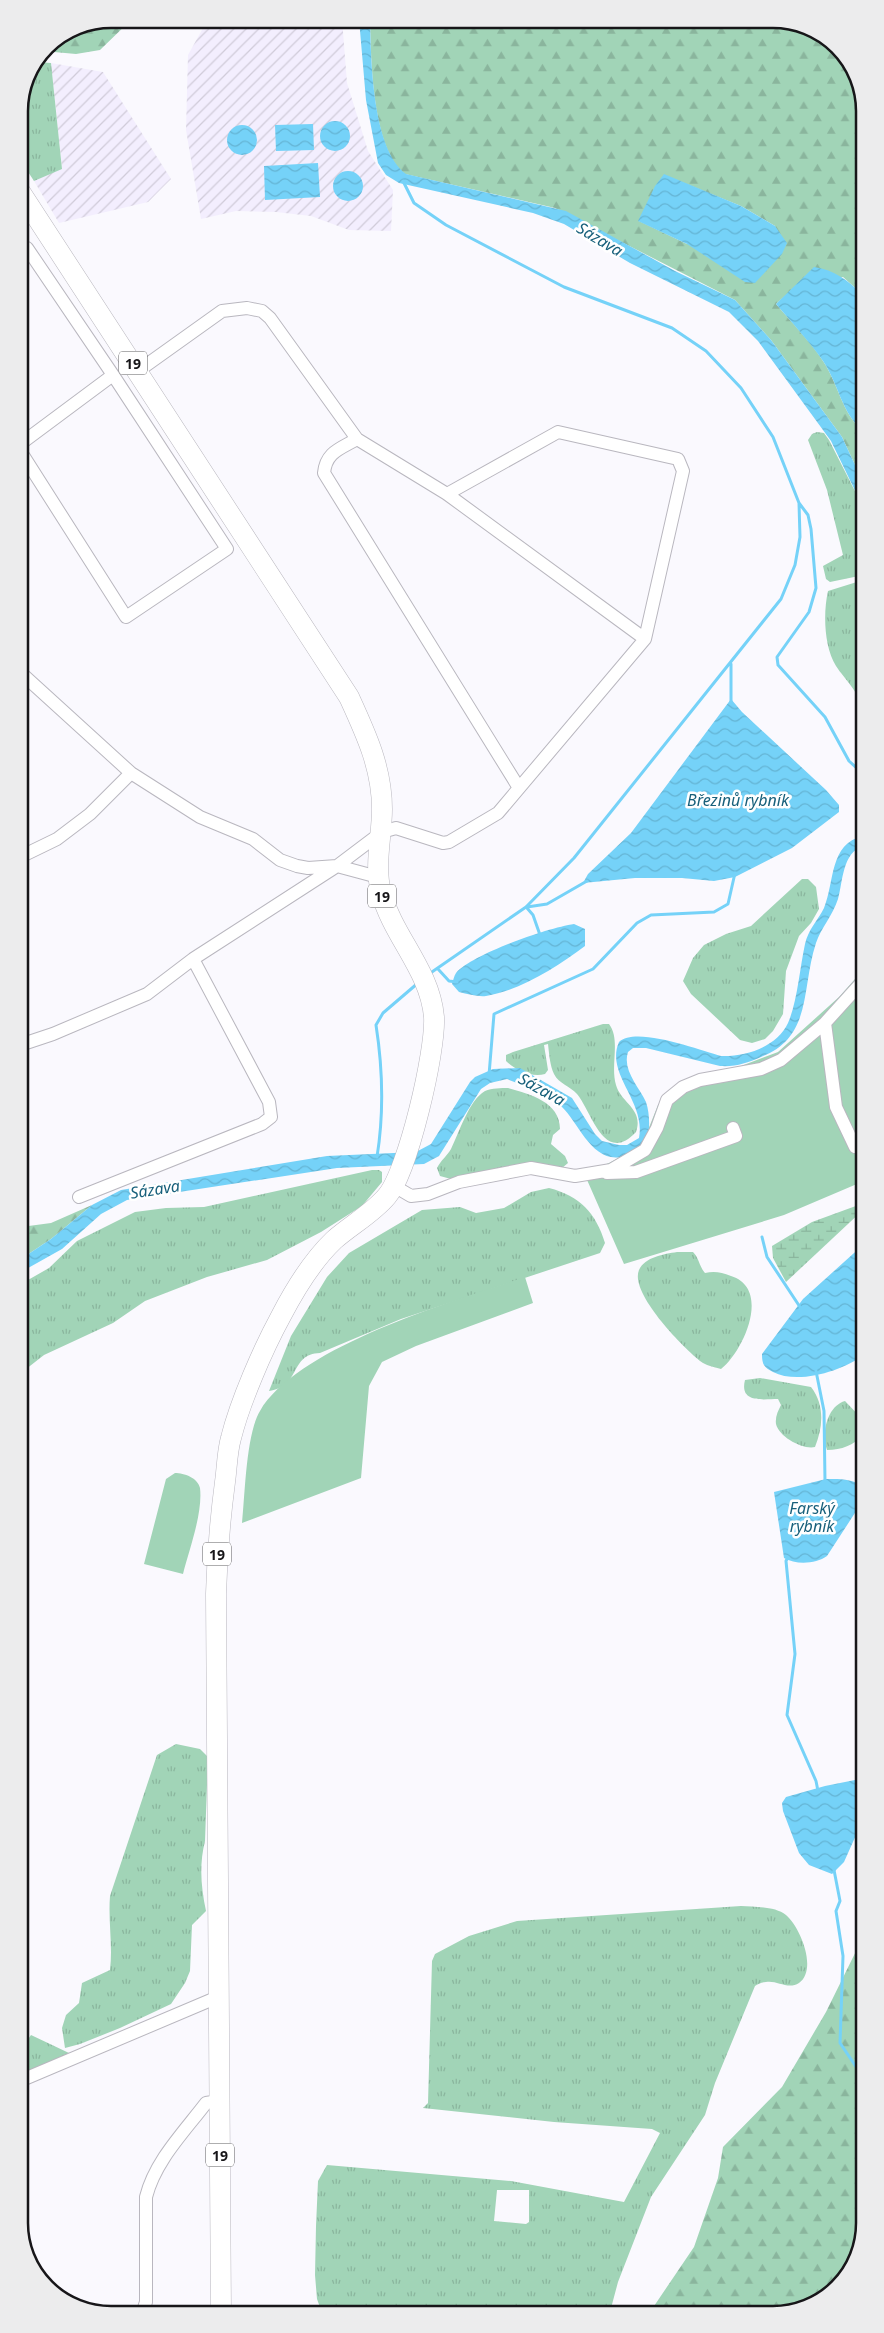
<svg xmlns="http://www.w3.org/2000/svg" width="884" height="2333" font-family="'Noto Sans',sans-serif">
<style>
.industrial{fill:url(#industrial-furrows)}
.grass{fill:url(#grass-tufts);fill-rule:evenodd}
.forest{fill:url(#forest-firs);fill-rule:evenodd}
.wetland{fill:url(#wetland-marsh)}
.garden{fill:#a1d4b7}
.water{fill:url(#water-waves)}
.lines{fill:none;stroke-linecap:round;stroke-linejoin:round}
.stream{stroke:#75d2f8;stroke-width:3}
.minor-casing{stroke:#b9b7bf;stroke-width:14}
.primary-casing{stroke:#b9b7bf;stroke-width:21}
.minor{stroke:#fff;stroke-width:12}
.primary{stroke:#fff;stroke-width:20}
.labels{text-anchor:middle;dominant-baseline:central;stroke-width:5;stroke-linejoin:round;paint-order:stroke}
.shield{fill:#fff;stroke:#5d5c5e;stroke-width:1}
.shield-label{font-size:14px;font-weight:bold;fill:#171619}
.water-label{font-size:16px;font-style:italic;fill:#18607b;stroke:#fff}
.rim{fill:none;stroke:#171619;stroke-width:2.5}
</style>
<defs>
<pattern id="industrial-furrows" width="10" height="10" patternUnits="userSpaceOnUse" patternTransform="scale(1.25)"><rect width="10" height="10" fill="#f3eefe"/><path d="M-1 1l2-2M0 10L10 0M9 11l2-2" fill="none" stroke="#d0cbd9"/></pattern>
<pattern id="grass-tufts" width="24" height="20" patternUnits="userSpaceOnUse" patternTransform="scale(1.25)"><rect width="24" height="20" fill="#a1d4b7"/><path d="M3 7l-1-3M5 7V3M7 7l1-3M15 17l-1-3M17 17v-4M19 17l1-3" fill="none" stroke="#8ab59d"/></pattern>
<pattern id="forest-firs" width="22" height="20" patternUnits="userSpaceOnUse" patternTransform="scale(1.25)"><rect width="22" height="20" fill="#a1d4b7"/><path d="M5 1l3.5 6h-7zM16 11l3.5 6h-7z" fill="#8ab59d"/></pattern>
<pattern id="wetland-marsh" width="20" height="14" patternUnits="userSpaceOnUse" patternTransform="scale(1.25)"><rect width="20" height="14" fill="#a1d4b7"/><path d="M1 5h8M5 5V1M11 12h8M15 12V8" fill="none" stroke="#8ab59d"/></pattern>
<pattern id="water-waves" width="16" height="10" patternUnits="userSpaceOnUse" patternTransform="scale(1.25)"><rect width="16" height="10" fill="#75d2f8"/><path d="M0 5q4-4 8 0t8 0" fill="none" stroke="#64b4d4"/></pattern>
</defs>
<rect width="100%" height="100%" fill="#faf9fe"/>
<path class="industrial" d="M 208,19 L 342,19 L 347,83 L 368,151 L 393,190 L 391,231 L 349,230 L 311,216 L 276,212 L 236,211 L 201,219 L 186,130 L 188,55 Z
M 51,63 L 103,72 L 171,179 L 148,202 L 59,223 L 34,181 L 62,168 Z"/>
<path class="grass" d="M 38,62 L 51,63 L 62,169 L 34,181 L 19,158 L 19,105 Z
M 817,432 L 824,433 L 829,440 L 859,499 L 863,515 L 863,769 C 854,756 864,725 861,708 C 859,691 845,680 836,666 C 824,647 823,613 828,591 L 860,581 L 859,576 L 830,582 L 826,579 L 823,566 L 843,555 L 827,490 L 808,440 L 812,434 Z
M 802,879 L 808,879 L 816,887 L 819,909 L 811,923 L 799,936 L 786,971 L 783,1014 L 773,1031 L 765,1039 L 752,1043 L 740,1040 L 691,994 L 683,981 L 693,958 L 704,945 L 726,934 L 751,926 Z
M 603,1024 L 609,1024 C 621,1040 610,1065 616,1085 C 621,1103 644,1109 636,1132 C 604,1166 592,1112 577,1094 C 570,1086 559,1084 554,1074 C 550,1066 549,1053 548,1044 L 544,1045 L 548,1070 L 545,1074 C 532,1078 515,1070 506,1061 L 506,1055 L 513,1052 Z
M 508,1088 C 530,1094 560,1102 560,1129 L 553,1135 L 551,1144 L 565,1156 L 568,1163 L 562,1168 L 451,1179 L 440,1176 L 437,1168 C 441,1160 447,1156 451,1149 C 459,1133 469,1100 485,1091 C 492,1088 501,1088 508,1088 Z
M 372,1170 L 379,1170 L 382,1172 L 382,1182 L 362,1206 L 321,1232 L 267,1260 L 207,1277 L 145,1301 L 113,1323 L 44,1355 L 21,1373 L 21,1284 L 49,1268 L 77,1241 L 135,1212 L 166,1208 L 204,1207 Z
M 549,1188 C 580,1196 596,1213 605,1243 L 600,1253 L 401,1319 L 320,1353 C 289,1354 302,1386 269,1391 L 291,1336 L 327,1277 L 349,1253 L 422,1210 L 460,1207 L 476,1213 L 504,1208 L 531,1192 Z
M 677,1252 L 693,1252 C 699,1258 699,1266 705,1273 C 714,1271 721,1272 731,1276 C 772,1289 743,1352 721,1369 C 715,1367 708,1366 703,1363 C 685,1350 629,1293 639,1270 C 645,1257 664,1254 677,1252 Z
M 760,1378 L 811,1387 C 825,1405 823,1427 815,1447 C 803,1450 779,1437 776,1424 C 775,1417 778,1411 781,1405 L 778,1399 C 764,1399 739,1404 745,1380 Z
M 845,1401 L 864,1421 L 864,1435 C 853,1445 842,1450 827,1450 C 821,1434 827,1406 845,1401 Z
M 176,1744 L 200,1749 L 208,1757 L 205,1841 C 199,1865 201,1887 206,1911 L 192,1925 L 190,1971 L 185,1983 L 171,2004 L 120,2028 L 80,2044 L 65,2048 L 62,2028 L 66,2015 L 79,2003 L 82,1983 L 110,1970 C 113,1946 108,1921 110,1896 L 157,1755 Z
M 741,1906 C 754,1907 775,1906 786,1915 C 800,1927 818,1969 799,1983 C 788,1990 777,1980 766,1982 C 762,1982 758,1984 755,1986 L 715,2083 L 705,2115 L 651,2197 L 618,2282 L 610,2312 L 322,2313 L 317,2299 L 315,2275 L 316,2226 L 318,2181 L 327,2165 L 511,2181 L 624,2202 L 660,2133 L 652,2129 L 554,2122 L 423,2108 L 428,2103 L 432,1961 L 435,1954 L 469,1936 L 517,1921 ZM 497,2190 L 529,2190 L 529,2222 L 526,2224 L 494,2221 Z
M 31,2035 L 69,2053 L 22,2075 L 22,2048 Z"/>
<path class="forest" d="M 110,19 L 132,19 L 100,50 L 76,54 L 43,51 C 53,30 90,23 110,19 Z
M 370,19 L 780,19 L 834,41 L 862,86 L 862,294 L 843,277 L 787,294 L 776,304 C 792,323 810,341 823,361 C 838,383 842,414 863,431 L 863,482 L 842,437 L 771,340 L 735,300 L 555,208 L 405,174 C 372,149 371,59 370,19 ZM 664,175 L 741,206 L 775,226 L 687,244 L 639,221 Z
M 92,1205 L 51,1239 L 21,1259 L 21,1227 L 51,1223 Z
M 865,1920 L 865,2140 L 862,2147 L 865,2150 L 865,2223 L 846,2278 L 798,2311 L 650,2312 L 694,2247 L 718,2178 L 723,2147 L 782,2087 L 826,2012 L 863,1937 Z"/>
<path class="wetland" d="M 864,1203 L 864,1209 L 786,1282 L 773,1258 L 772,1246 L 812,1222 Z"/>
<path class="garden" d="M 863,970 L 864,1181 L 784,1215 L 624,1264 L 584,1173 L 609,1163 L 642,1145 L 658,1105 L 684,1080 L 741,1066 L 778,1052 L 839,997 Z
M 525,1277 L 533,1303 L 416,1346 L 382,1362 L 369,1386 L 361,1478 L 242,1523 C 245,1495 246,1434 260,1411 C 298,1346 454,1301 525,1277 Z
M 175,1473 C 184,1473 198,1478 200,1488 C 203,1513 189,1550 183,1574 L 144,1564 L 166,1479 Z"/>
<path class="water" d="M 359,19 L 370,19 C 371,59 372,149 406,174 L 566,211 L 675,271 L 735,300 L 771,340 L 842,437 L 863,482 L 863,507 L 831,441 L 758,341 L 729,312 L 630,263 L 564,224 L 533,213 L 399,183 L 386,175 L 378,163 L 366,100 Z
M320 136a15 15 0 1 1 30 0a15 15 0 1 1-30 0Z
M 313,124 L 314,150 L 276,151 L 275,125 Z
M227 140a15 15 0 1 1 30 0a15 15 0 1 1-30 0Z
M 318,163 L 320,197 L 265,200 L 264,166 Z
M333 186a15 15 0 1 1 30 0a15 15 0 1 1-30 0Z
M 664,174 L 741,206 L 775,226 L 787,243 L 782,254 L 755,283 L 745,282 L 687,244 L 638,221 L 655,186 Z
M 814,267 C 835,270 847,280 862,294 L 863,431 C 842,414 838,383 823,361 C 809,341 792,323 776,304 Z
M 731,699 L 742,712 L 826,790 L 839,805 L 839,812 L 792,848 L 735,877 L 714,881 L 682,878 L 635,878 L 583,883 L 588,874 L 631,833 Z
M 863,836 L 863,846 C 842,853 843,882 838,899 C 833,915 821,928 816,943 C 801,988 813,1037 761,1057 C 747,1063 736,1067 720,1066 L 646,1048 L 633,1048 L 628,1052 C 622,1070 639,1087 646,1102 C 650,1114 650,1130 647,1141 C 641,1146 632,1154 625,1156 C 593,1166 579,1123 562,1107 C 549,1096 523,1085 507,1079 L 490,1083 L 481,1089 L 439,1156 L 424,1164 L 337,1168 L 127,1200 L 101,1214 L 62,1249 L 21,1272 L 21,1259 L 51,1239 L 92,1205 L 121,1190 L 327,1156 L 416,1152 L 431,1144 L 470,1082 L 475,1077 L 493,1069 L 520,1068 L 572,1098 L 595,1134 L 602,1141 L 619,1145 L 627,1145 L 639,1138 C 646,1101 605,1074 619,1042 C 636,1026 699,1050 721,1056 C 745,1057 777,1047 788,1023 C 797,1003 800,967 805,944 C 808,930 818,920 824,908 C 835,881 829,844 863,836 Z
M 574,924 L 585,929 L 585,946 C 557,967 521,990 486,996 C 478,997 468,994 459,992 L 452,984 C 453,981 454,976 456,973 C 473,954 547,928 574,924 Z
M 864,1244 L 864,1355 C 842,1371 798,1385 773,1372 C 764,1367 762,1365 762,1354 L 803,1299 Z
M 826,1479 C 840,1479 853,1478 864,1488 L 864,1499 L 827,1556 C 816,1564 796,1565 784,1558 L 774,1492 Z
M 865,1778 L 865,1815 L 844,1862 L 832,1874 L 809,1865 L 799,1853 L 783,1811 L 782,1803 L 786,1797 L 825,1786 Z"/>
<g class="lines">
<path class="stream" d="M 403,181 L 414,203 L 446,225 L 564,287 L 672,328 L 706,351 L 741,388 L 773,437 L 799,503 L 800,537 L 795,565 L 781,599 L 574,858 L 526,907 L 429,974
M 799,503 L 808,515 L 811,529 L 816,588 L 809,612 L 777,657 L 778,665 L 825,717 L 849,761 L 863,774
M 731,664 L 731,703
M 527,907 L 547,904 L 587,881
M 527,908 L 533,915 L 540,935
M 438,969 L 449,981 L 457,982
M 489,1075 L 494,1014 L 593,969 L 637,923 L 651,915 L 714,912 L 728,904 L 735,873
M 377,1157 C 384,1113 383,1070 376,1025 L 383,1013 L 418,983
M 762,1237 L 767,1257 L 800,1307
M 816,1371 L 824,1411 L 825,1482
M 788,1557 L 786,1561 L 795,1654 L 787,1715 L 816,1781 L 818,1791
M 834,1870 L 840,1901 L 836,1911 L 843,1956 L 840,2043 L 865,2080"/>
<g class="minor-casing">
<path id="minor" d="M 19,247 L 27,248 L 113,375 L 227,549 L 126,617 L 19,449
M 138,371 L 222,311 L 247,308 L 262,311 L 270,318 L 357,439 L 447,494 L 645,639
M 357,439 C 340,449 326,452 324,473 L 519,788
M 19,445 L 113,375
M 20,672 L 131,773 L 200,817 L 253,839 L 280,860 L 297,866 L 308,868 L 337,866 L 378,877
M 20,857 L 57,839 L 90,814 L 131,773
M 825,1023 L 836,1107 L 855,1147
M 20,1045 L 53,1034 L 147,994 L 193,959 L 337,866 L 382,832 L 396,828 L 443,843 L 449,842 L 498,813 L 645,639 L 683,471 L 678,459 L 558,432 L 447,494
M 607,1173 L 636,1172 L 736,1136 L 733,1128
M 394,1186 L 411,1196 L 428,1194 L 459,1182 L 531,1168 L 575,1176 L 611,1170 L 645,1150 L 657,1128 L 667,1100 L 683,1087 L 700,1080 L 761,1069 L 781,1060 L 825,1023 L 863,981
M 79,1197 L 262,1124 L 271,1117 L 269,1102 L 193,959
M 22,2080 L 218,1997
M 142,2314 L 146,2302 L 146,2197 C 155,2161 184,2132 206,2103 L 219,2101"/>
</g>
<g class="primary-casing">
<path id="primary" d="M 19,190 L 349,697 C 366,734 382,768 382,809 C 382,836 374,865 381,892 C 393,937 430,970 434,1017 C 436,1051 408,1171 387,1196 C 373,1213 351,1225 334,1240 C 312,1261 295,1289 281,1316 C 263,1349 240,1402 231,1438 C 227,1452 227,1468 225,1482 C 220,1520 217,1557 216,1594 L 221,2314"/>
</g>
<use href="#minor" class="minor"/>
<use href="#primary" class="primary"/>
</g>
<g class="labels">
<g class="shield">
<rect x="119" y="351.5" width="28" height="23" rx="4"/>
<rect x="368" y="884.5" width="28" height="23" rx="4"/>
<rect x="203" y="1542.5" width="28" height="23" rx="4"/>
<rect x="206" y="2143.5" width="28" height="23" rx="4"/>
</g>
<g class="shield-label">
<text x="133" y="363">19</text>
<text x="382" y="896">19</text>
<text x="217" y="1554">19</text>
<text x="220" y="2155">19</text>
</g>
<g class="water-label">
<text transform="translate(600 239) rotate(31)">Sázava</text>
<text x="738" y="800">Březinů rybník</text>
<text transform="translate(542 1089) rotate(29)">Sázava</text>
<text transform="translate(155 1189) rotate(-9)">Sázava</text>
<text x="812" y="1508">Farský<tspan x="812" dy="18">rybník</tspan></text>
</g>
</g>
<path d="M0 0H884V2333H0ZM111 28H773A83 83 0 0 1 856 111V2223A83 83 0 0 1 773 2306H111A83 83 0 0 1 28 2223V111A83 83 0 0 1 111 28Z" fill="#ececed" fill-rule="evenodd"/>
<path class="rim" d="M111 28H773A83 83 0 0 1 856 111V2223A83 83 0 0 1 773 2306H111A83 83 0 0 1 28 2223V111A83 83 0 0 1 111 28Z"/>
</svg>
